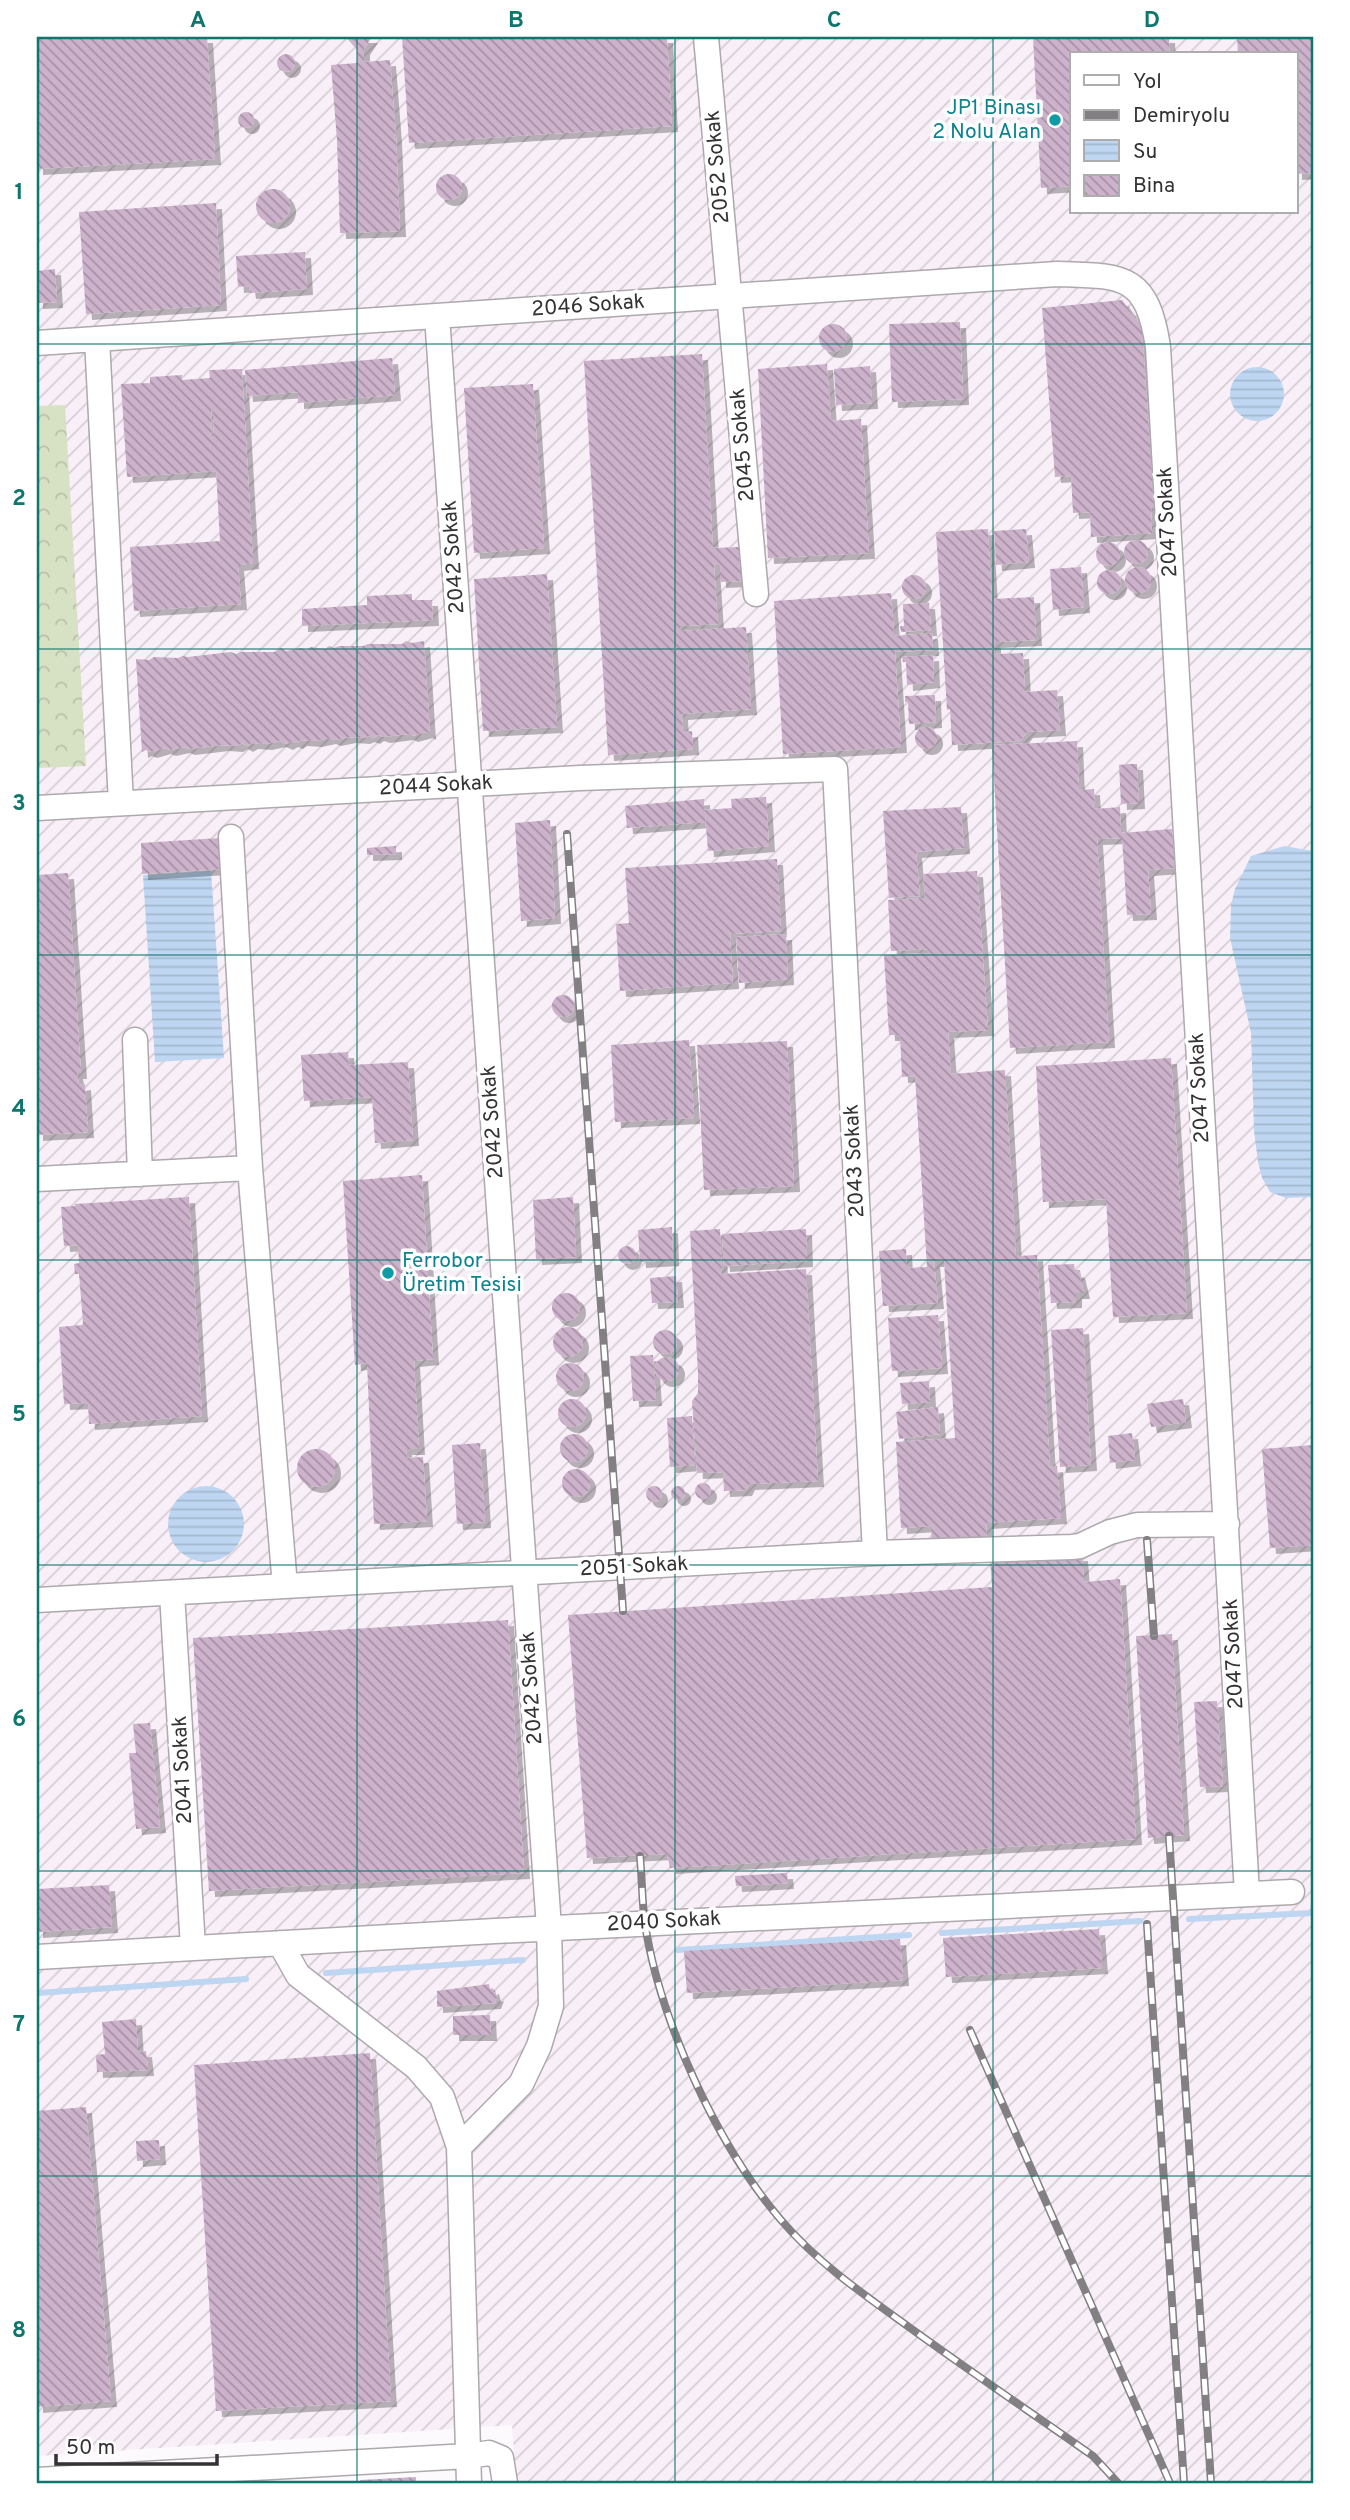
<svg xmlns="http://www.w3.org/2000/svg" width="1350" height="2520" font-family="Overpass,sans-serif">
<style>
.industrial{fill:url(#industrial-furrows);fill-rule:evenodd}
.forest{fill:url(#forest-crowns)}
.water{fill:url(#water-rules)}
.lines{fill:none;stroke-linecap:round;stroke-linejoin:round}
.stream{stroke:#bed6f1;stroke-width:6}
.building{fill:url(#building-back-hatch);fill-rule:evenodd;filter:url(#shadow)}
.minor-casing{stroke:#ada9ad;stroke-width:27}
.minor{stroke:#fff;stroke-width:24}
.rail-casing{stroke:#828082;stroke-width:8}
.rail{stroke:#fff;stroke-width:5;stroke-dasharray:16;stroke-linecap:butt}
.grid{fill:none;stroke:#0f766e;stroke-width:2;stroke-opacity:0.55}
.culture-dot{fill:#0f9aa8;stroke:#fff;stroke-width:2.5}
.labels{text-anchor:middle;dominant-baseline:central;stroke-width:7;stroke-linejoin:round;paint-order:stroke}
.culture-label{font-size:21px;fill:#0d838f;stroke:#fff;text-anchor:end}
.street-label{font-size:21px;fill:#343234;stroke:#fff}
.neatline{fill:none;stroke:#0f766e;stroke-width:2.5}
.grid-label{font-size:23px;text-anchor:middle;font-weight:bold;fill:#0f766e}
</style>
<defs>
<pattern id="industrial-furrows" width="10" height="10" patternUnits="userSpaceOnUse" patternTransform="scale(1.75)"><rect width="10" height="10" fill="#f9eff8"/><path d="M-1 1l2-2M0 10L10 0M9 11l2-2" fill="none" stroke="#d6cdd5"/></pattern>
<pattern id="forest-crowns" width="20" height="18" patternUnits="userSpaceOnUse" patternTransform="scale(1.75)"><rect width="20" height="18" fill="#d7e1c4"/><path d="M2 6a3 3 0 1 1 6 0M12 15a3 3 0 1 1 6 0" fill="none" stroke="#b9c2a9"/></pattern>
<pattern id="water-rules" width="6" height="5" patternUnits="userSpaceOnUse" patternTransform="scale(1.75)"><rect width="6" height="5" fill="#bed6f1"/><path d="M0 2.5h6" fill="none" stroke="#a4b8cf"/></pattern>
<pattern id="building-back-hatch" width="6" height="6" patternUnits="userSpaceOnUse" patternTransform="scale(1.75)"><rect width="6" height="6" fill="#cdb2cc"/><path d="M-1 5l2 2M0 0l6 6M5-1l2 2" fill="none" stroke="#a791a6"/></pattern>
<filter id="shadow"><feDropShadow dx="6" dy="6" stdDeviation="0" flood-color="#0004"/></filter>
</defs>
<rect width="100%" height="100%" fill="#fdfafd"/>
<path class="industrial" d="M 37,37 L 1313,37 L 1313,2483 L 516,2483 L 512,2425 L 37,2456 ZM 1072,54 L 1296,54 L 1296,212 L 1072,212 Z"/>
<path class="forest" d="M 65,405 L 86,766 L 37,768 L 37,406 Z"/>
<path class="water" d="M1230 394a27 27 0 1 1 54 0a27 27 0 1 1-54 0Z
M 1284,846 L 1313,851 L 1313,1197 L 1286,1198 L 1270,1192 L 1262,1178 L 1258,1162 L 1254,1131 L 1251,1033 L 1230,938 L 1231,905 L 1235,889 L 1251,856 Z
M 211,871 L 224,1058 L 155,1062 L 143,875 Z
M168 1524a38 38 0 1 1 76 0a38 38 0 1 1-76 0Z"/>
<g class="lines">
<path class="stream" d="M 1189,1919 L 1313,1913
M 942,1933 L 1140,1921
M 678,1950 L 909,1935
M 326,1973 L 523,1960
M 37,1993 L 246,1979"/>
</g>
<path class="building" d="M 37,37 L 207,37 L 215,159 L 37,169 Z
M 346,37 L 372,37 L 364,49 L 364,62 L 390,60 L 396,137 L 400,231 L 340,233 L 337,140 L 331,65 L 357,63 L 357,50 Z
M 402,37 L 667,37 L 672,126 L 409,143 Z
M 1033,37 L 1169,37 L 1170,54 L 1072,54 L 1072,186 L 1041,188 Z
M 1237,37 L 1313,37 L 1313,173 L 1296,174 L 1296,54 L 1238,54 Z
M277 63a9 9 0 1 1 18 0a9 9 0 1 1-18 0Z
M238 120a8 8 0 1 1 16 0a8 8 0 1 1-16 0Z
M436 187a13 13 0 1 1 26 0a13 13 0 1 1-26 0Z
M256 206a17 17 0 1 1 34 0a17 17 0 1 1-34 0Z
M 216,203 L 221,305 L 86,314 L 79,212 Z
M 305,252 L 307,289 L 250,293 L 249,286 L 238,287 L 236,256 Z
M 55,269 L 57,302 L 37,303 L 37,271 Z
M 1122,300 L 1142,327 L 1154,508 L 1151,508 L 1152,533 L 1091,537 L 1090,512 L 1073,513 L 1071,476 L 1055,477 L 1042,308 Z
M 960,322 L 963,399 L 892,402 L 889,324 Z
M819 338a14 14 0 1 1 28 0a14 14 0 1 1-28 0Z
M 702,354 L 713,548 L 739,547 L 740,573 L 743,573 L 743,581 L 720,582 L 720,565 L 714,565 L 718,624 L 680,626 L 680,631 L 746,627 L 751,709 L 682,714 L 683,732 L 692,731 L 693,749 L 608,755 L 584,361 Z
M 392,358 L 395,395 L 298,403 L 298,392 L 247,396 L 245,370 Z
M 827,364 L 831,421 L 861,419 L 869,553 L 768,558 L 758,369 Z
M 870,366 L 872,403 L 836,405 L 834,369 Z
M 242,369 L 253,563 L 238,565 L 241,604 L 134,611 L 130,547 L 220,541 L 216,471 L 127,477 L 121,384 L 150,383 L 150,377 L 182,375 L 182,380 L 210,378 L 209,370 ZM 211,410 L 213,410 L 214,436 L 212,436 Z
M 533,384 L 544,548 L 474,553 L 464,388 Z
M 988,529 L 992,599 L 1034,597 L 1036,640 L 995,642 L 995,654 L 1023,653 L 1025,692 L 1057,690 L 1060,730 L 1027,732 L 1020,741 L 952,745 L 950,709 L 947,710 L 936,532 Z
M 1026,529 L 1029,562 L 996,565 L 994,531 Z
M1124 552a12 12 0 1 1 24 0a12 12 0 1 1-24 0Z
M1096 554a12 12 0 1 1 24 0a12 12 0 1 1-24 0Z
M 1081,567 L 1084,607 L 1053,610 L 1050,569 Z
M1125 580a13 13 0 1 1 26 0a13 13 0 1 1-26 0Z
M1097 582a12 12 0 1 1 24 0a12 12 0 1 1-24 0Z
M 547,574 L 557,727 L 483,731 L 474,579 Z
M902 587a12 12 0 1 1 24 0a12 12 0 1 1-24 0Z
M 891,593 L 894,636 L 932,633 L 933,650 L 895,652 L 901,747 L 783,754 L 774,601 Z
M 412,594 L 412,600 L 432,600 L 433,620 L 302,626 L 302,609 L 367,605 L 367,596 Z
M 929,603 L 931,630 L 901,632 L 900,626 L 904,626 L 903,604 Z
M 406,641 L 412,643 L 424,641 L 430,734 L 427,732 L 412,736 L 408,734 L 384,737 L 378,735 L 374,738 L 369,736 L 364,738 L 350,737 L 335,740 L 330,738 L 316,741 L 301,740 L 297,743 L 292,741 L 287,744 L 280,741 L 266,744 L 252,743 L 247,746 L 242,743 L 237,746 L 223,745 L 189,749 L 184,747 L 170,750 L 165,748 L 151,752 L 146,750 L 142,752 L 136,659 L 149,660 L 154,657 L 178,658 L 183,656 L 188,657 L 231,652 L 236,654 L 241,652 L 275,652 L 281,648 L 286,651 L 301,648 L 306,650 L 311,647 L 325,649 L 329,646 L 334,648 L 339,646 L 363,646 L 368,644 L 402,644 Z
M 933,655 L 934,682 L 907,685 L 906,662 L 903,662 L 902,657 Z
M 935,695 L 936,722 L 909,724 L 908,702 L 905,702 L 905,696 Z
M915 738a11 11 0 1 1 22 0a11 11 0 1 1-22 0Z
M 1077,741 L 1079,790 L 1094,789 L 1095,809 L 1120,807 L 1121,833 L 1172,829 L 1175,868 L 1148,870 L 1151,914 L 1127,915 L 1122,838 L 1097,839 L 1109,1042 L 1010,1048 L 992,745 Z
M 1129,764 L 1137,764 L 1139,803 L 1121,804 L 1119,765 Z
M 766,797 L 769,846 L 708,851 L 705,814 L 705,822 L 627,828 L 625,806 L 704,799 L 704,810 L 732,808 L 731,799 Z
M 961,807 L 964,848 L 916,852 L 920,896 L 889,898 L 883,811 Z
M 550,820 L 555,918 L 521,921 L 515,823 Z
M 220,838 L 221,869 L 142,874 L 141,843 Z
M 396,846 L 396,854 L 367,855 L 367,848 Z
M 777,859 L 781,931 L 730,934 L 733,983 L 620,991 L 616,924 L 629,923 L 625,868 Z
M 977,871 L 988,1030 L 948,1032 L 951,1074 L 1005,1070 L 1016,1256 L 1037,1255 L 1050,1467 L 1057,1466 L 1061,1518 L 986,1523 L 987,1544 L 932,1548 L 931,1526 L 901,1528 L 896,1442 L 955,1438 L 944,1261 L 934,1261 L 938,1303 L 883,1306 L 879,1251 L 906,1249 L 907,1268 L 927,1267 L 915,1076 L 902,1077 L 900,1035 L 889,1035 L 884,955 L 928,953 L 928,949 L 891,951 L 888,900 L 925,898 L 923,874 Z
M 68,873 L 81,1073 L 77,1073 L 79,1085 L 85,1084 L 88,1132 L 37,1135 L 37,875 Z
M 786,934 L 788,979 L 739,983 L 736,937 Z
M552 1006a11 11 0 1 1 22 0a11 11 0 1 1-22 0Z
M 689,1040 L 694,1118 L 615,1122 L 611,1045 Z
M 787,1041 L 794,1186 L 704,1190 L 697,1045 Z
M 348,1052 L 349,1065 L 408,1062 L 413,1140 L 375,1143 L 372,1097 L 304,1101 L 301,1055 Z
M 1171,1058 L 1187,1313 L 1113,1317 L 1106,1199 L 1043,1202 L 1036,1066 Z
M 422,1175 L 433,1359 L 414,1361 L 419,1449 L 406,1449 L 407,1458 L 423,1457 L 427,1521 L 374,1524 L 367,1363 L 355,1365 L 343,1181 Z
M 189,1197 L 202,1416 L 89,1424 L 88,1403 L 64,1404 L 59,1327 L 82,1325 L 83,1323 L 79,1274 L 75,1274 L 74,1264 L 79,1263 L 78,1245 L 64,1246 L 61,1207 L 75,1206 L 75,1204 Z
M 573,1197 L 576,1257 L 536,1259 L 533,1200 Z
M 672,1227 L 673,1260 L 640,1262 L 638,1230 Z
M 720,1229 L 722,1274 L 806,1269 L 818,1481 L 749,1484 L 746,1490 L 724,1491 L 723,1472 L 697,1473 L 692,1401 L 698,1393 L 698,1374 L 690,1231 Z
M 806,1229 L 807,1261 L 724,1266 L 722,1234 Z
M618 1255a9 9 0 1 1 18 0a9 9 0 1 1-18 0Z
M 1074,1264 L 1075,1271 L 1079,1272 L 1084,1293 L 1076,1293 L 1076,1302 L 1051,1303 L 1048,1265 Z
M 676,1276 L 678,1302 L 652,1303 L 650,1278 Z
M552 1307a14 14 0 1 1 28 0a14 14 0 1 1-28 0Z
M 938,1315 L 942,1368 L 892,1371 L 888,1318 Z
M553 1342a15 15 0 1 1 30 0a15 15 0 1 1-30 0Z
M 1083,1328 L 1091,1465 L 1060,1467 L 1051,1330 Z
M653 1342a12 12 0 1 1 24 0a12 12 0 1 1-24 0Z
M 653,1355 L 656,1400 L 633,1401 L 630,1356 Z
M655 1369a12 12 0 1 1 24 0a12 12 0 1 1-24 0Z
M556 1377a14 14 0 1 1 28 0a14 14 0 1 1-28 0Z
M 929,1381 L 930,1402 L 902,1404 L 900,1383 Z
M558 1413a14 14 0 1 1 28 0a14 14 0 1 1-28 0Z
M 1183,1399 L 1186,1422 L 1151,1427 L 1147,1404 Z
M 938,1407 L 940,1434 L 899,1439 L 896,1412 Z
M 692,1416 L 695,1465 L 670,1467 L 667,1418 Z
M 1132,1433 L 1135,1460 L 1110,1463 L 1108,1436 Z
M560 1448a14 14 0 1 1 28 0a14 14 0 1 1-28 0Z
M 480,1443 L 485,1522 L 457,1524 L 452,1445 Z
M 1313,1445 L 1313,1545 L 1270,1548 L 1262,1449 Z
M297 1468a19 19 0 1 1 38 0a19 19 0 1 1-38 0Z
M562 1483a14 14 0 1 1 28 0a14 14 0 1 1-28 0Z
M695 1491a8 8 0 1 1 16 0a8 8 0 1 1-16 0Z
M671 1493a7 7 0 1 1 14 0a7 7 0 1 1-14 0Z
M646 1494a8 8 0 1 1 16 0a8 8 0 1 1-16 0Z
M 1082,1555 L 1084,1582 L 1120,1579 L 1136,1839 L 670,1868 L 667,1854 L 587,1858 L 568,1615 L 992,1587 L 990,1560 Z
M 508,1620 L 524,1873 L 209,1891 L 193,1638 Z
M 1172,1634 L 1184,1835 L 1148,1838 L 1136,1636 Z
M 1217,1701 L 1223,1786 L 1200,1787 L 1194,1702 Z
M 150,1723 L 160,1827 L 136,1829 L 129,1753 L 136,1753 L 133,1724 Z
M 787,1873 L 788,1883 L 736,1886 L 735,1876 Z
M 109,1885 L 112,1927 L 37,1932 L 37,1889 Z
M 1099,1929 L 1102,1968 L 946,1977 L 943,1938 Z
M 900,1939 L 903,1980 L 687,1993 L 684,1951 Z
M 489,1984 L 490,1989 L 493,1988 L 495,1996 L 498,1995 L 495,2003 L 437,2007 L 437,1991 Z
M 490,2015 L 491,2035 L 453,2035 L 453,2016 Z
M 136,2019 L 138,2052 L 146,2051 L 148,2070 L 97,2072 L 96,2055 L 105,2054 L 102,2022 Z
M 370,2053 L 391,2401 L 216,2411 L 194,2065 Z
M 86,2107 L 111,2401 L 37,2407 L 37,2111 Z
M 159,2140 L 160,2159 L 137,2161 L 136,2141 Z
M 416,2477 L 416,2483 L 361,2483 L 360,2480 Z"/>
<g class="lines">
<g class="minor-casing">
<path id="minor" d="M 706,37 L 756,594
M 437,316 L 549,1928 L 551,2006 L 539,2046 L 521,2084 L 459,2147
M 97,339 L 121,803
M 37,343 L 1057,274 C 1122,276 1147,273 1158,347 L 1247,1894
M 37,808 L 580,778 L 835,769 L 875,1553
M 231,837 L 250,1168 L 285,1586
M 135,1040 L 140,1174
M 37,1179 L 250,1168
M 172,1593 L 193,1948
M 37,1600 L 875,1553 L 1072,1547 L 1080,1546 L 1110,1532 L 1137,1525 L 1227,1524
M 280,1943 L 298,1975 L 416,2067 L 442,2097 L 459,2147 L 469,2483
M 37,1957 L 495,1931 L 1292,1892
M 37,2480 L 468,2456 L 489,2453 L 501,2458 L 505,2483"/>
</g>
<use href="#minor" class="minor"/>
<g class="rail-casing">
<path id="rail" d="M 567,834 L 623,1611
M 1147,1540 L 1154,1636
M 1169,1836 L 1211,2483
M 640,1856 C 642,1878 642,1902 645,1924 C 660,2021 717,2145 781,2220 C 815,2260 860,2292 902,2322 C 965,2368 1029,2411 1093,2456 L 1118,2483
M 1147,1924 L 1184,2483
M 970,2030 L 1170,2483"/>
</g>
<use href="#rail" class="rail"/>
</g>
<path class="grid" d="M 357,37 L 357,2483M 675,37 L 675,2483M 993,37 L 993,2483M 37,344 L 1313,344M 37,649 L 1313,649M 37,955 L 1313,955M 37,1260 L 1313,1260M 37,1565 L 1313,1565M 37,1871 L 1313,1871M 37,2176 L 1313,2176"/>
<g class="culture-dot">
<circle cx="1055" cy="120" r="7"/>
<circle cx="388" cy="1273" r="7"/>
</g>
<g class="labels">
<g class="culture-label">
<text x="1041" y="108">JP1 Binası<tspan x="1041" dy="24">2 Nolu Alan</tspan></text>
<text x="402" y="1261" text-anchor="start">Ferrobor<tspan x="402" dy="24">Üretim Tesisi</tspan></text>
</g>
<g class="street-label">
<text transform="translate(718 167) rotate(-95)">2052 Sokak</text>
<text transform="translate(588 306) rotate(-4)">2046 Sokak</text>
<text transform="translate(743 445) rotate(-95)">2045 Sokak</text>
<text transform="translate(1168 522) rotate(-93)">2047 Sokak</text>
<text transform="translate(454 557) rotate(-94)">2042 Sokak</text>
<text transform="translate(436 786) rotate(-3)">2044 Sokak</text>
<text transform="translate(1200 1088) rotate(-93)">2047 Sokak</text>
<text transform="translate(493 1122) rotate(-94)">2042 Sokak</text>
<text transform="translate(855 1161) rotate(-93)">2043 Sokak</text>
<text transform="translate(634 1567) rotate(-3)">2051 Sokak</text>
<text transform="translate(1234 1654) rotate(-93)">2047 Sokak</text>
<text transform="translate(532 1688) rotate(-94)">2042 Sokak</text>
<text transform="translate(183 1770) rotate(-93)">2041 Sokak</text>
<text transform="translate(664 1922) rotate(-3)">2040 Sokak</text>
</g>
</g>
<rect width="1350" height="2520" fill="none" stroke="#ffffff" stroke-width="77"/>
<rect x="1070" y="52" width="228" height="161" fill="#ffffff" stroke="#aeadae" stroke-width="2"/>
<rect x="1084" y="75" width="35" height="10" fill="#ffffff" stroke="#aeadae" stroke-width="2"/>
<text x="1133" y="88" font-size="21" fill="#343234">Yol</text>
<rect x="1084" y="110" width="35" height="10" fill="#828082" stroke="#aeadae" stroke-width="2"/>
<text x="1133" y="122" font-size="21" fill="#343234">Demiryolu</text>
<rect x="1084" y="140" width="35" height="21" fill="url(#water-rules)" stroke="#aeadae" stroke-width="2"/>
<text x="1133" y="158" font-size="21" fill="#343234">Su</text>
<rect x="1084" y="175" width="35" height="21" fill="url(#building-back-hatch)" stroke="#aeadae" stroke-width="2"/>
<text x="1133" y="192" font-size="21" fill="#343234">Bina</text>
<path d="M56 2454v10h161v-10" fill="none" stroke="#343234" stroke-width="3.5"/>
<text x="66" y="2454" font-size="21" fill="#343234" stroke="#ffffff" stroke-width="5" paint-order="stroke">50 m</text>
<rect x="38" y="38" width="1274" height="2444" class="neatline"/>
<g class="grid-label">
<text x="198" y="27">A</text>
<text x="516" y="27">B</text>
<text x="834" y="27">C</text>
<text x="1152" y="27">D</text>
<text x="19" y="199">1</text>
<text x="19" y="505">2</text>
<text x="19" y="810">3</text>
<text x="19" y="1115">4</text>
<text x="19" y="1421">5</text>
<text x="19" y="1726">6</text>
<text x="19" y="2031">7</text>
<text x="19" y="2337">8</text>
</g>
</svg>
